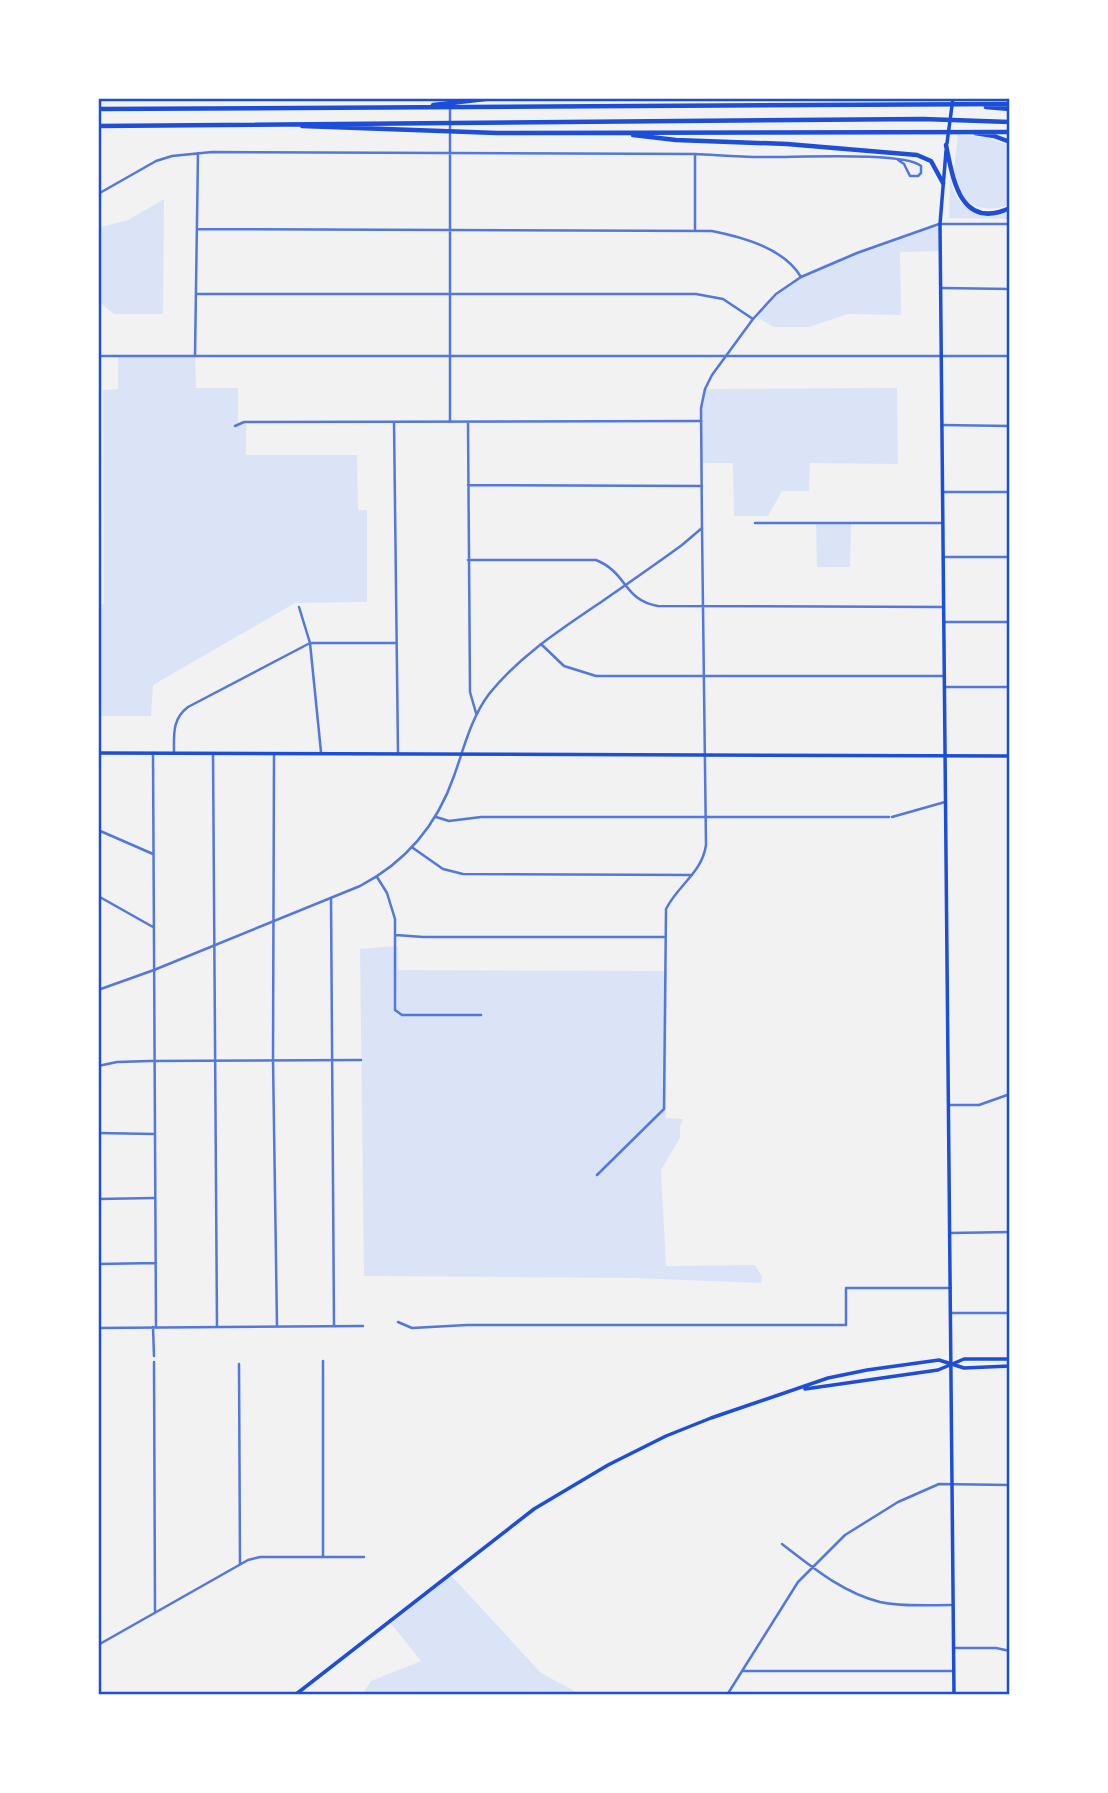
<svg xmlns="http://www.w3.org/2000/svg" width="1108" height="1793" font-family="Poppins,sans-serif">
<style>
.green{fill:#dbe4f7}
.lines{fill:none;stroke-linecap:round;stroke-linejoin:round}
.minor{stroke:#5277de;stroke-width:2.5}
.tertiary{stroke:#5277de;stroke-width:2.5}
.secondary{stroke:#1d4ed8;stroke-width:3.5}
.primary{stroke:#1d4ed8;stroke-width:3.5}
.motorway{stroke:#1d4ed8;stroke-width:4.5}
.neatline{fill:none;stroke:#1d4ed8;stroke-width:2.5}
</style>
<rect width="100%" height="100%" fill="#f2f2f2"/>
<path class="green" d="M 958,135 L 986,137 L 1010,146 L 1010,204 C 987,215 960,206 955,179 C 953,165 957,149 958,135 Z
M 950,177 C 952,185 953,192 958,199 C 969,214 993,218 1010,212 L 1010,219 L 949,218 Z
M 164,199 L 163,314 L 114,314 L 98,301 L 98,228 L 128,220 Z
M 940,224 L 940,251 L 900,252 L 901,315 L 848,314 L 809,327 L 774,327 L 755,316 C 770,302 784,287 801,277 C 843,252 895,240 940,224 Z
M 118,356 L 195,356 L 196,388 L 238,388 L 238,424 L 246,422 L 246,455 L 357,455 L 358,510 L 367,510 L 367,602 L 295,603 L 153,685 L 151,716 L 98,716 L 98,608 L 104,603 L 103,390 L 118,389 Z
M 897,388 L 898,464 L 810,463 L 809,491 L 782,491 L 768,516 L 734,516 L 733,463 L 701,463 L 701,408 L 705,389 Z
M 816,523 L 851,523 L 850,567 L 817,567 Z
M 398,946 L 398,970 L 667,971 L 666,1118 L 683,1119 L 680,1126 L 680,1138 L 661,1170 L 666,1266 L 755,1265 L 762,1277 L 761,1283 L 633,1278 L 364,1276 L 360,949 Z
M 449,1573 L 541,1673 L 582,1695 L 362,1695 L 371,1681 L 421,1661 L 389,1621 Z"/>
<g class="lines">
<path class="minor" d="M 450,108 L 450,422
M 695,154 L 695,229
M 98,194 L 156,161 L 172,156 L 212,152 L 695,154 C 717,155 739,157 760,157 C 789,158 904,151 921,166 L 921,173 L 918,176 L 910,176 L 904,164 L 898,160
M 940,224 L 1010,224
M 198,229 L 712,231 C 742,237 784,248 801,277
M 941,288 L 1010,289
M 197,294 L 696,294 L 723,299 L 753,319
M 195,356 L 198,153
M 394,422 L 398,753
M 468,422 L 470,692 L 476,713
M 942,425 L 1010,426
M 235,426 L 244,422 L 701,421
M 468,485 L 702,486
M 943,492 L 1010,492
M 755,523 L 943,523
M 943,557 L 1010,557
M 468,560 L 596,560 C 628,573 623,600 658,606 L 943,607
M 299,607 L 310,643 L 321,752
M 944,622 L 1010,622
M 541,644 L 564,666 L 596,676 L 943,676
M 945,687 L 1010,687
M 153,753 L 156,1327
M 174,753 C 174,734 172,719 188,707 L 310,643 L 395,643
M 213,753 L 217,1327
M 274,754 L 273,1060 L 277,1326
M 436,817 L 449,821 L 481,817 L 889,817
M 892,817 L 945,802
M 98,830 L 153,854
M 413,848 L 443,869 L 463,874 L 692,875
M 377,877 L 387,893 L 395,919 L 395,1010 L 402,1015 L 481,1015
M 98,896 L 153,927
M 331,898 L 334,1326
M 396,935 L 423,937 L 665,937
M 98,1066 L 117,1062 L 149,1061 L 361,1060
M 98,1133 L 154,1134
M 597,1175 L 664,1109 L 666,909 C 678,885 702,873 706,845 L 702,528
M 98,1199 L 154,1198
M 951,1233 L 1010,1232
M 98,1264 L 156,1263
M 951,1313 L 1010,1313
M 398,1322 L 412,1328 L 467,1325 L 846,1325 L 846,1288 L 951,1288
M 153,1327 L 154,1356
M 98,1328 L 363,1326
M 323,1361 L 323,1557
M 154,1362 L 155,1611
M 239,1364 L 240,1564
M 782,1544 C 812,1567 843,1593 880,1602 C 904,1607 928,1605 951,1605
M 98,1645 L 248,1560 L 260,1557 L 364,1557
M 953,1648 L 996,1648 L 1010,1651
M 743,1671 L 953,1671
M 727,1695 L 798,1582 L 845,1535 L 898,1502 L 939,1484 L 1010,1485"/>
<path class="tertiary" d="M 98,356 L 1010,356
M 98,990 L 154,970 L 360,886 C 406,862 437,825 454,776 C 464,748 471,718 489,694 C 520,655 563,628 604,600 C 630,582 656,564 682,545 L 702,528 L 701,408 L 705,389 L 712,375 L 753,319 L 776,294 L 801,277 L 857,253 L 939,224
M 949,1105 L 979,1105 L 1010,1094"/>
<path class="secondary" d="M 946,151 L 940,224 L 954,1695"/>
<path class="primary" d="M 947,143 L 953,98
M 98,753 L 1010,756
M 805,1389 L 938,1370 L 964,1359 L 1010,1359
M 295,1695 L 534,1509 L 608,1465 L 666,1436 L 711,1418 L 828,1378 L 867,1370 L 939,1360 L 964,1368 L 1010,1366"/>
<path class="motorway" d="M 433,105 L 494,98
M 986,107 L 1010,109
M 98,109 L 1010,104
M 98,126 L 923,119 L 1010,122
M 302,126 L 497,133 L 1010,132
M 975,133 L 994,136 L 1010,142
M 633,135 L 676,140 L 787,144 L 917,155 L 931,161 L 943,183
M 946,145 C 953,179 960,231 1010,208"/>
</g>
<rect width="1108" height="1793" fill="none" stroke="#ffffff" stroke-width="200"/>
<rect x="100" y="100" width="908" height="1593" class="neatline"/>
</svg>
